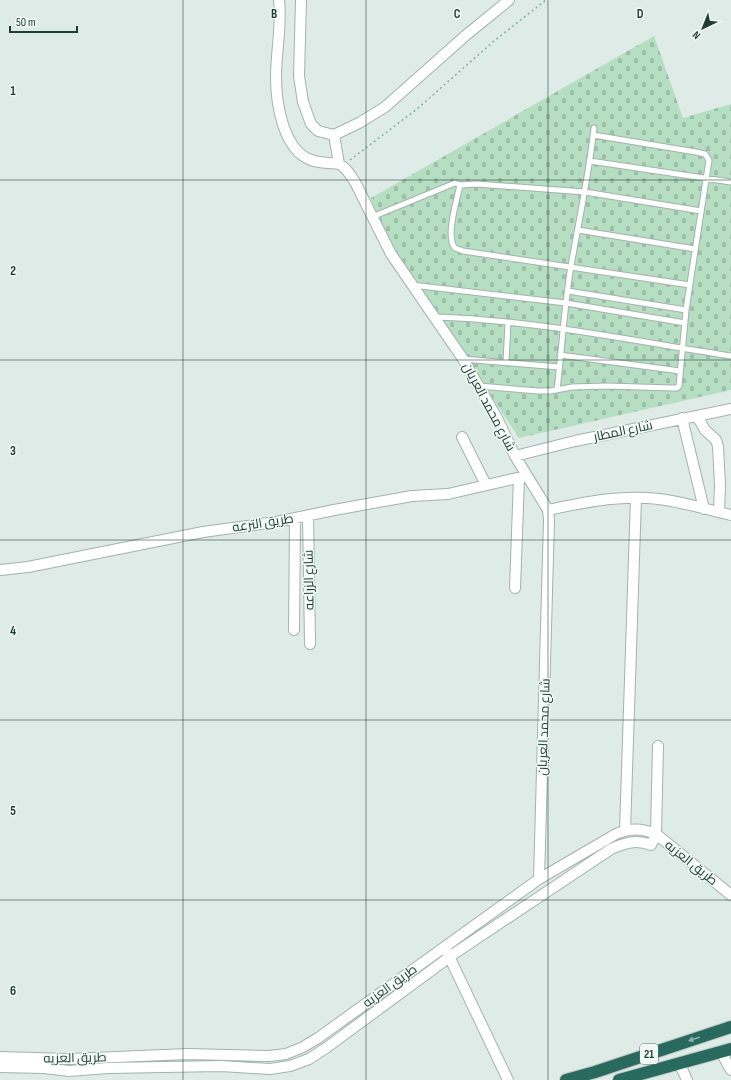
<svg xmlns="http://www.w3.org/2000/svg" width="731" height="1080" font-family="'Sofia Sans Condensed',Cairo,sans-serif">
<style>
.cemetery{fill:url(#cemetery-stones)}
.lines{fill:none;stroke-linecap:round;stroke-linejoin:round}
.lane-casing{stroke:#a2b3ad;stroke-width:7}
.street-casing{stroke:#a2b3ad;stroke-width:12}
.highway-casing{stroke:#c0c8c6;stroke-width:14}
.path{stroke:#7db1a2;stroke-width:1.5;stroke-dasharray:2 3;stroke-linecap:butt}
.lane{stroke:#fff;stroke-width:5}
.street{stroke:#fff;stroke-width:10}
.highway{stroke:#296a5f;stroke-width:12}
.oneway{fill:#8cb1aa}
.grid{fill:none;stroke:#1f3c35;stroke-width:1;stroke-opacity:0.55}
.labels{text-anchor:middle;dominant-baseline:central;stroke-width:3;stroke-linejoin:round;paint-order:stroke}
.shield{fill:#eff8f4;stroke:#5d746e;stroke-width:1}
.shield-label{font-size:12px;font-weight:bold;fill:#1f3c35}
.street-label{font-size:13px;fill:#1f3c35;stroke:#eff8f4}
.grid-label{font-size:13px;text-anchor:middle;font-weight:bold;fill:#1f3c35;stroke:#eff8f4;stroke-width:3;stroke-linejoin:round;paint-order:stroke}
</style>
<defs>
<pattern id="cemetery-stones" width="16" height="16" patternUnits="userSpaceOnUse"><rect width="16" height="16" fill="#b6dec2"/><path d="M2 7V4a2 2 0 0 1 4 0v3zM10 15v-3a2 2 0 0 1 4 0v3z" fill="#9cbfa7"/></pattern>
</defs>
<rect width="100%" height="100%" fill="#dfebe6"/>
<path class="cemetery" d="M 654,36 L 683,118 L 731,104 L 731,390 L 519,438 L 402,261 L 377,217 L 371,198 Z"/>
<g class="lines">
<g class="lane-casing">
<path id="lane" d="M 590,161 L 731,182
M 460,185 C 457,200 445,237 455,248 L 463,251 L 690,285
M 372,217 L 455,183 L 460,185 L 476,184 L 585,192 L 701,211
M 578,230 L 695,249
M 412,285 L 566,303 L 685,323
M 568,291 L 686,310
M 435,317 C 534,320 633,341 731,356
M 560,355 L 680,371
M 463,359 L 559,367
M 506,362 L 508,323
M 479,386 L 538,391 L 550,391 L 572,387 L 607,386 L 672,388 L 677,388 L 679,386 L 686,310 L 709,160 L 705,154 L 696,152 L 593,135
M 557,390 C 562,349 564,307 571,266 C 579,220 589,174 594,128"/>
</g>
<g class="street-casing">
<path id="street" d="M 279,0 C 282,26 276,51 276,77 C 276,103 283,150 311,160 C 320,163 330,163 339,164 C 346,167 350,175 355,182 L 391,254 L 463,359 L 497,418 L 515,456 L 548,510 L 549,520 L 539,879
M 301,0 L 299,76 L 303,102 L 311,124 L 318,131 L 334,135 L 359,123 L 385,107 L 465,36 L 509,0
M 334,135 L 339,164
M 697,416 L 705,430 L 716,440 L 718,446 L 720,486 L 719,512
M 682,418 L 704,509
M 462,437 L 486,485
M 515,456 L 575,441 L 731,409
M 548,510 C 581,503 613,496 647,498 C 674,499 704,509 731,515
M 308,515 L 310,644
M 0,570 L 28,567 L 203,532 L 276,522 L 334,510 L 412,496 L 448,494 L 526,476
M 515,588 L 519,478
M 294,630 L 295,518
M 625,831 L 636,498
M 447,952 L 508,1080
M 721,1052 L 731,1070
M 0,1057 L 68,1059 L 188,1054 L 269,1056 L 286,1054 L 303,1047 L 318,1038 L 539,879 L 616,834 C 630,828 641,828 656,834 L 731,895
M 0,1067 L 44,1068 L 69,1071 L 108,1068 L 221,1066 L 270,1069 L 290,1066 L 309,1059 L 326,1048 L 455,953 L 611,849 C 625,843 636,839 651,845 L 656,834 L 658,746
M 682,1069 L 687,1080"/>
</g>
<g class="highway-casing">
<path id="highway" d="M 566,1080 L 595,1072 L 731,1027
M 619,1080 L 731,1049"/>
</g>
<path class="path" d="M 350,160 L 417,109 L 494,41 L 546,0"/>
<use href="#lane" class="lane"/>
<use href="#street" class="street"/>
<use href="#highway" class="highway"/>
</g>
<defs><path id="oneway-solid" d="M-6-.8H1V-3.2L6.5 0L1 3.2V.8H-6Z"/></defs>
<use class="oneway" href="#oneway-solid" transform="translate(694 1039) rotate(162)"/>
<path class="grid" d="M 183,0 L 183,1080M 366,0 L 366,1080M 548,0 L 548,1080M 0,180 L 731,180M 0,360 L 731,360M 0,540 L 731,540M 0,720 L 731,720M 0,900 L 731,900"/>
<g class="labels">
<rect class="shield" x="640" y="1044" width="18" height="20" rx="3"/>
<g class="shield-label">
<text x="649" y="1054">21</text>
</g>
<g class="street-label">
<text transform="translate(489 407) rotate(62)">شارع محمد العريان</text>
<text transform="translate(623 431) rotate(-12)">شارع المطار</text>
<text transform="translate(263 523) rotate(-9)">طريق الترعه</text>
<text transform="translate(309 580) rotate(-91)">شارع الزراعه</text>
<text transform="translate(544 727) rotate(-88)">شارع محمد العريان</text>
<text transform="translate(691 863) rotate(39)">طريق العزيه</text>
<text transform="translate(390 986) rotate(-36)">طريق العزيه</text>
<text transform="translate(75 1058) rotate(-1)">طريق العزيه</text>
</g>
</g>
<g class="grid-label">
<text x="274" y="18">B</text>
<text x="457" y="18">C</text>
<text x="640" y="18">D</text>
<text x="13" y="95">1</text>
<text x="13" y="275">2</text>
<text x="13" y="455">3</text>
<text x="13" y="635">4</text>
<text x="13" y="815">5</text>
<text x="13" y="995">6</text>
</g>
<g transform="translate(703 28) rotate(223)" stroke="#eff8f4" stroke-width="3" paint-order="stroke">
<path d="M0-3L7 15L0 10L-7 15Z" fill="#1f3c35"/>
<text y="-6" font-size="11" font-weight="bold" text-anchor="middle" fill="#1f3c35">N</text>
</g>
<path d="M10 26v6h67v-6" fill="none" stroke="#1f3c35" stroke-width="2"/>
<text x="16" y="26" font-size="12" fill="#1f3c35" stroke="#eff8f4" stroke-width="3" paint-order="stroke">50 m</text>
</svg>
